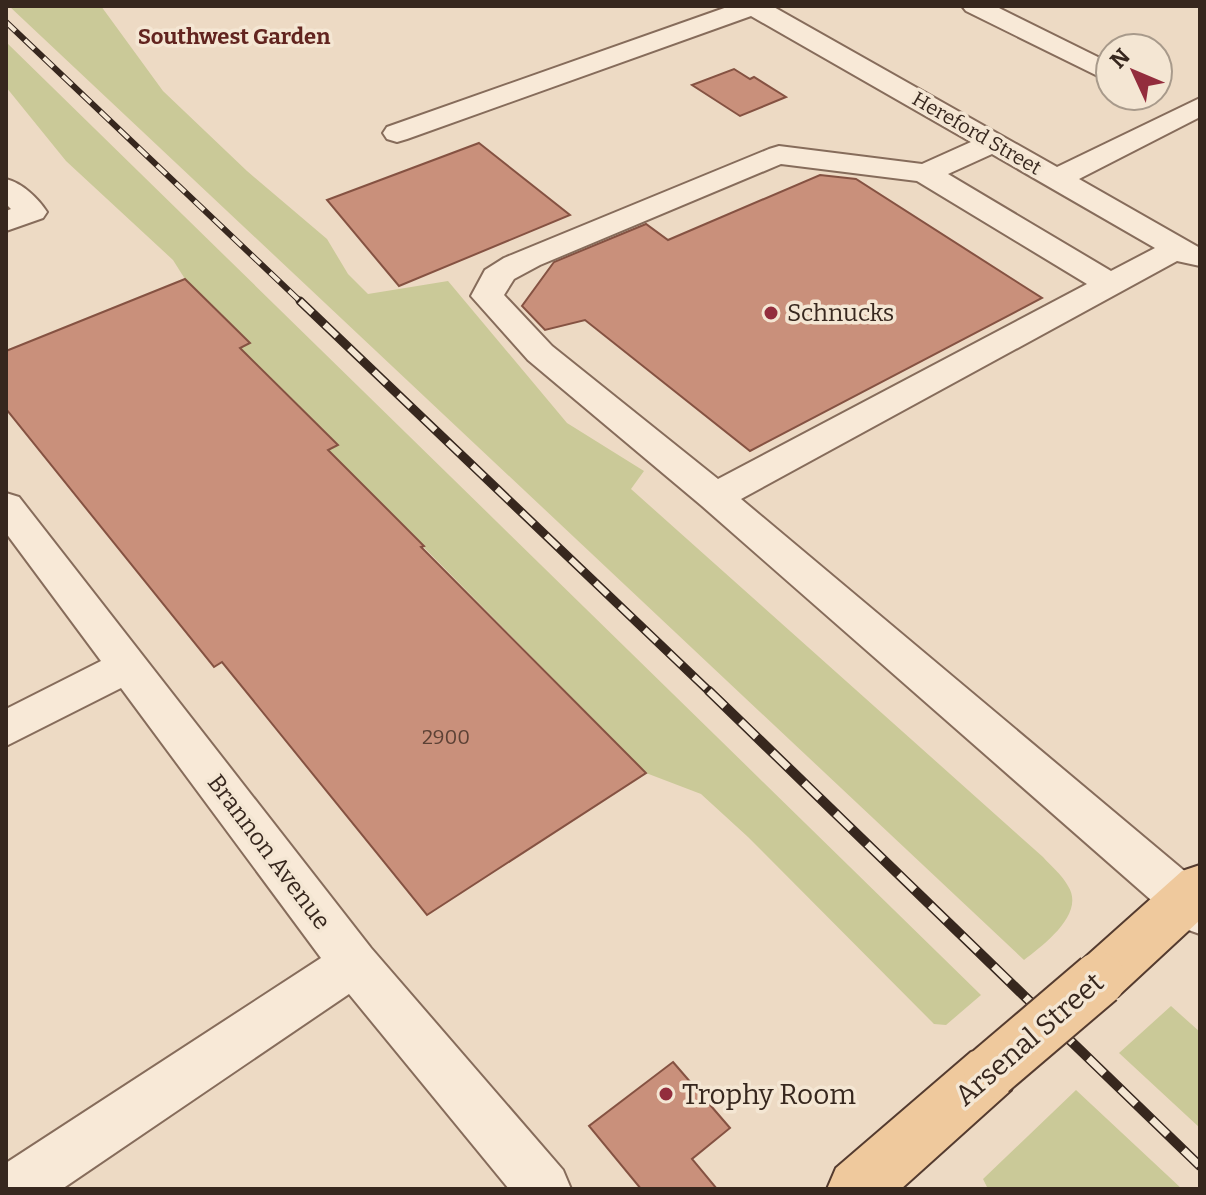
<svg xmlns="http://www.w3.org/2000/svg" width="1206" height="1195" font-family="Bitter,serif">
<style>
.green{fill:#cac998}
.building{fill:#c9907b;stroke:#855242;stroke-width:2}
.lines{fill:none;stroke-linecap:round;stroke-linejoin:round}
.minor-casing{stroke:#866c5b;stroke-width:4}
.major-casing{stroke:#543b2f;stroke-width:4}
.minor{fill:#f8e9d7;fill-rule:evenodd}
.major{fill:#efc99d;fill-rule:evenodd}
.rail-far2-casing{stroke:#37271e;stroke-width:6}
.rail-far1-casing{stroke:#37271e;stroke-width:9}
.rail-casing{stroke:#37271e;stroke-width:10}
.rail-far2{stroke:#f4e6d3;stroke-width:4;stroke-dasharray:13;stroke-linecap:butt}
.rail-far1{stroke:#f4e6d3;stroke-width:6;stroke-dasharray:17;stroke-linecap:butt}
.rail{stroke:#f4e6d3;stroke-width:7;stroke-dasharray:22;stroke-linecap:butt}
.major-bridge-casing{stroke:#543b2f;stroke-width:57;stroke-linecap:butt}
.major-bridge{stroke:#efc99d;stroke-width:53}
.poi-dot{fill:#932d3d;stroke:#f4e6d3;stroke-width:3}
.labels{text-anchor:middle;dominant-baseline:central;stroke-width:7;stroke-linejoin:round;paint-order:stroke}
.far-street-label{font-size:20px;fill:#37271e;stroke:#f4e6d3}
.number-label{font-size:20px;fill:#5c4135}
.far-neighbourhood-label{font-size:22px;font-weight:bold;fill:#62241f;stroke:#f4e6d3}
.poi-label{font-size:24px;fill:#37271e;stroke:#f4e6d3;text-anchor:start}
.street-label{font-size:24px;fill:#37271e;stroke:#f4e6d3}
.near-street-label{font-size:28px;fill:#37271e;stroke:#f4e6d3}
.near-poi-label{font-size:28px;fill:#37271e;stroke:#f4e6d3;text-anchor:start}
</style>
<rect width="100%" height="100%" fill="#eddac4"/>
<path class="green" d="M 9,6 L 101,6 L 163,91 L 247,171 L 327,239 L 348,274 L 368,294 L 448,281 L 567,423 L 644,471 L 631,489 L 1043,857 C 1051,866 1062,875 1068,886 C 1086,914 1043,945 1024,960 Z
M 6,42 L 981,995 L 946,1025 L 934,1024 L 748,837 L 701,794 L 646,773 L 328,450 L 338,444 L 240,348 L 249,343 L 185,279 L 173,260 L 66,161 L 6,87 Z
M 1171,1006 L 1200,1032 L 1200,1128 L 1119,1053 Z
M 1076,1090 L 1182,1189 L 988,1189 L 983,1179 Z"/>
<path class="building" d="M 734,69 L 750,79 L 754,77 L 786,97 L 740,116 L 692,85 Z
M 479,143 L 570,215 L 399,286 L 327,200 Z
M 820,175 L 856,179 L 1042,298 L 750,451 L 585,320 L 545,330 L 522,306 L 554,262 L 646,224 L 668,240 Z
M 185,279 L 250,343 L 240,348 L 338,445 L 328,450 L 424,546 L 421,547 L 646,773 L 427,915 L 222,662 L 214,667 L 6,409 L 6,351 Z
M 673,1062 L 730,1128 L 692,1159 L 717,1189 L 641,1189 L 589,1126 Z"/>
<g class="lines">
<g class="minor-casing">
<path id="minor" d="M 730,6 L 772,6 L 1057,167 L 1200,98 L 1200,117 L 1079,179 L 1200,248 L 1200,266 L 1177,261 L 741,499 L 1200,884 L 1200,934 L 1183,928 L 702,506 L 528,360 L 471,296 L 485,270 L 504,258 L 769,149 L 779,146 L 922,164 L 971,142 L 751,16 L 407,139 L 397,142 L 387,139 L 383,133 L 387,127 ZM 992,154 L 1155,248 L 1111,271 L 948,174 ZM 781,164 L 917,181 L 1087,284 L 718,479 L 552,346 L 504,295 L 514,279 L 540,265 Z
M 962,6 L 995,6 L 1110,63 L 1110,82 L 966,11 Z
M 6,179 C 22,183 38,198 47,212 L 43,218 L 6,231 L 6,211 L 11,209 L 6,204 Z
M 6,493 L 19,497 L 371,948 L 563,1170 L 571,1189 L 509,1189 L 349,994 L 62,1189 L 6,1189 L 6,1163 L 321,958 L 121,688 L 6,746 L 6,709 L 101,661 L 6,533 Z"/>
</g>
<g class="major-casing">
<path id="major" d="M 1200,865 L 1200,920 L 1118,996 L 1099,1003 L 1080,996 L 1072,979 L 1080,962 L 1182,871 Z
M 991,1044 L 1011,1052 L 1019,1071 L 1011,1090 L 901,1189 L 827,1189 L 836,1168 L 971,1052 Z"/>
</g>
<use href="#minor" class="minor"/>
<use href="#major" class="major"/>
<g class="rail-far2-casing">
<path id="rail-far2" d="M 6,22 L 302,303"/>
</g>
<g class="rail-far1-casing">
<path id="rail-far1" d="M 300,301 L 711,693"/>
</g>
<g class="rail-casing">
<path id="rail" d="M 709,691 L 1200,1166"/>
</g>
<use href="#rail-far2" class="rail-far2"/>
<use href="#rail-far1" class="rail-far1"/>
<use href="#rail" class="rail"/>
<g class="major-bridge-casing">
<path id="major-bridge" d="M 991,1071 L 1099,979"/>
</g>
<use href="#major-bridge" class="major-bridge"/>
</g>
<g class="poi-dot">
<circle cx="771" cy="313" r="8"/>
<circle cx="666" cy="1094" r="8"/>
</g>
<g class="labels">
<g class="far-street-label">
<text transform="translate(977 133) rotate(30)">Hereford Street</text>
</g>
<g class="number-label">
<text x="446" y="737">2900</text>
</g>
<g class="far-neighbourhood-label">
<text x="234" y="36">Southwest Garden</text>
</g>
<g class="poi-label">
<text x="787" y="313">Schnucks</text>
</g>
<g class="street-label">
<text transform="translate(269 852) rotate(53)">Brannon Avenue</text>
</g>
<g class="near-street-label">
<text transform="translate(1029 1039) rotate(-41)">Arsenal Street</text>
</g>
<g class="near-poi-label">
<text x="682" y="1094">Trophy Room</text>
</g>
</g>
<rect width="1206" height="1195" fill="none" stroke="#37271e" stroke-width="16"/>
<g transform="translate(1134 72) rotate(314)"><circle r="38" fill="#f4e6d3" stroke="#a89a8b" stroke-width="2"/>
<path d="M0-6L14 30L0 20L-14 30Z" fill="#932d3d"/>
<text y="-12" font-size="22" font-weight="bold" text-anchor="middle" fill="#37271e">N</text>
</g>
</svg>
